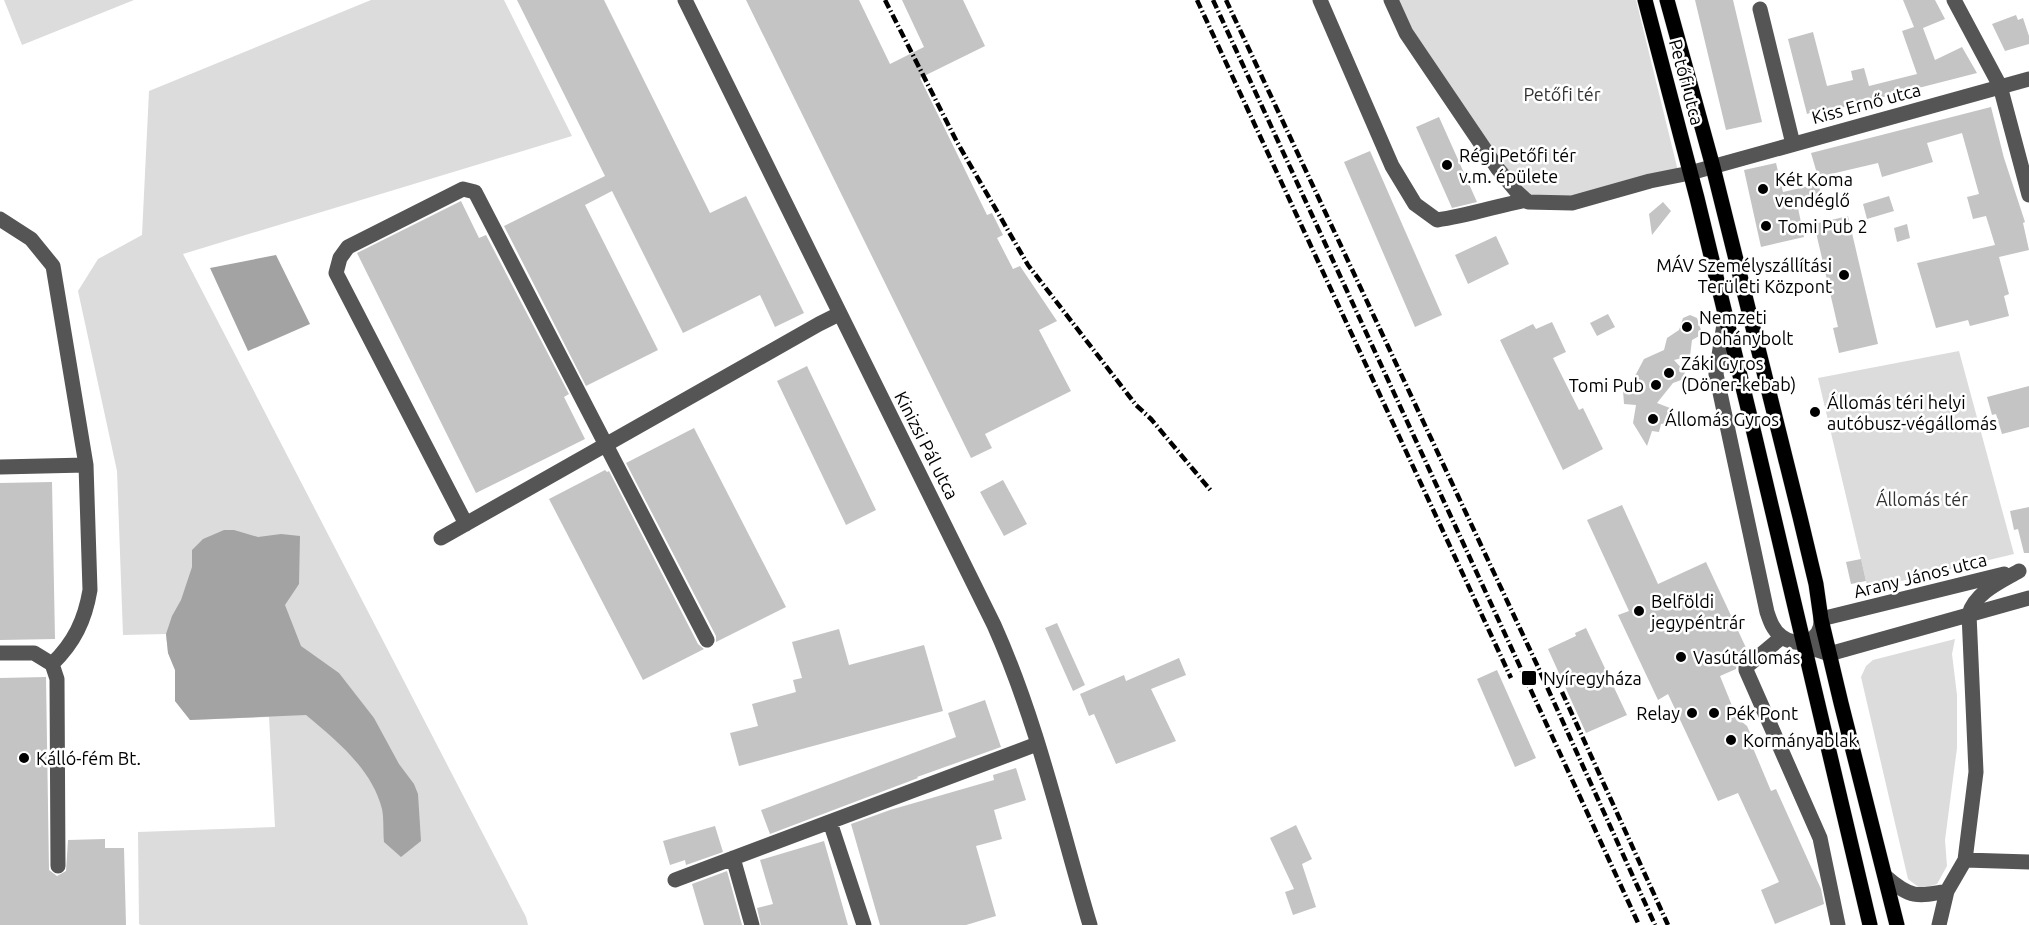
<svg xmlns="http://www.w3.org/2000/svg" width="2029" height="925" font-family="Ubuntu,sans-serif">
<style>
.green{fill:#dcdcdc}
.water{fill:#a3a3a3}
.building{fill:#c4c4c4}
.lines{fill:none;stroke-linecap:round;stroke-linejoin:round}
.major-casing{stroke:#dbdbdb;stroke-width:16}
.minor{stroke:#555;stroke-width:15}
.major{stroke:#000;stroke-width:15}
.rail{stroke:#000;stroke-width:4.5;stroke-dasharray:9 3 1.5 3;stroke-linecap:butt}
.poi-dot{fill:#000;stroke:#fff;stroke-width:2}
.labels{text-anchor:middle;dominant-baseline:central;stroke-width:5;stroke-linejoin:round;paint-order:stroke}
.street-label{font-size:18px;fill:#000;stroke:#fff}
.park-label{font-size:18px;fill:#333;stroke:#fff}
.poi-label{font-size:18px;fill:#000;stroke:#fff;text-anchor:start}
</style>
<rect width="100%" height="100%" fill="#fff"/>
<path class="green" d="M 4,0 L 134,0 L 22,45 Z
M 371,0 L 504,0 L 572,136 L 183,254 L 526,917 L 528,925 L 141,925 L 139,924 L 138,832 L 275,827 L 269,717 L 190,720 L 175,701 L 175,670 L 168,653 L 166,634 L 123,635 L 117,471 L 78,291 L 98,259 L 142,235 L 149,91 Z
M 1395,0 L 1636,0 L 1678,171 L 1586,199 L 1529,199 L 1447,90 Z
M 1959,351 L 2014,554 L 1868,589 L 1818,378 Z
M 1955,639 L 1952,654 L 1957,695 L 1957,748 L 1945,840 L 1947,866 L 1937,884 L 1921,889 L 1908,879 L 1861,677 L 1866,666 L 1873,660 Z"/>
<path class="water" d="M 276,255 L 310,324 L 248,351 L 210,268 Z
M 224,530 L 234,530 L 258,537 L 281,534 L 300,536 L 299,584 L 285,605 L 301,646 L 339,673 L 374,718 L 399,764 L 414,784 L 418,794 L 421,841 L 401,857 L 384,842 C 383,831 384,819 382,809 C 372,769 336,740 306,715 L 190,720 L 175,701 L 175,670 L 168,653 L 166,634 L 172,616 L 181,600 L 192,567 L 192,550 L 203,539 Z"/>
<path class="building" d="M 517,0 L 604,0 L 710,213 L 746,196 L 804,313 L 775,327 L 760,295 L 683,333 L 612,191 L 585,205 L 658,350 L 586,386 L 504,226 L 605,176 Z
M 746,0 L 859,0 L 890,64 L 924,47 L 902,0 L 963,0 L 985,46 L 920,78 L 987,215 L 992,213 L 1003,235 L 997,238 L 1013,269 L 1020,266 L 1057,321 L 1039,330 L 1071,391 L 985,434 L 992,448 L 971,458 Z
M 1695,0 L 1733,0 L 1762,122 L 1726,130 Z
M 1903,0 L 1935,0 L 1945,19 L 1923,28 L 1935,60 L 1962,47 L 1977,73 L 1817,114 L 1816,111 L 1807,114 L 1788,39 L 1813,32 L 1827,86 L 1853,80 L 1851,71 L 1864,68 L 1869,86 L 1917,74 L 1902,31 L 1914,27 Z
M 2016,15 L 2018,20 L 2023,18 L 2029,36 L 2029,44 L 2005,51 L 1992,24 Z
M 1991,107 L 2004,158 L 2025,222 L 2023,223 L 2029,250 L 1999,257 L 2009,294 L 2004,296 L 2009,316 L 1970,326 L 1968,320 L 1936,328 L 1917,263 L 1995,245 L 1986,216 L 1973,219 L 1967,197 L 1979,194 L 1962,133 L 1927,143 L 1933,162 L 1882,177 L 1878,163 L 1818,177 L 1811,153 Z
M 1439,117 L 1477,202 L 1452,208 L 1416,127 Z
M 1370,151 L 1442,315 L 1415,327 L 1344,162 Z
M 1776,163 L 1783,192 L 1818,184 L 1822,196 L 1797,203 L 1804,237 L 1761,247 L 1744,170 Z
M 1889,196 L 1894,211 L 1867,219 L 1863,204 Z
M 461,201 L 479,238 L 486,235 L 569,394 L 564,397 L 585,439 L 476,493 L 357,253 Z
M 1663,202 L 1671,211 L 1652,235 L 1649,214 Z
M 1848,216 L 1878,344 L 1839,353 L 1833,328 L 1838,327 L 1814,224 Z
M 1907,224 L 1910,238 L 1897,242 L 1894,228 Z
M 1496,236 L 1509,264 L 1468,284 L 1455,255 Z
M 1608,314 L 1615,327 L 1597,336 L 1590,323 Z
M 1690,315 L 1697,318 L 1701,330 L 1701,335 L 1692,340 L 1690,356 L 1674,360 L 1685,372 L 1684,379 L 1673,383 L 1657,403 L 1670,408 L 1673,415 L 1668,423 L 1661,424 L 1659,432 L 1652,431 L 1647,446 L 1633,423 L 1636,405 L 1624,404 L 1623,390 L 1632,389 L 1635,376 L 1644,359 L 1664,350 L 1667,338 L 1679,330 L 1683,318 Z
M 1552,322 L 1566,352 L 1553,358 L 1579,410 L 1583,408 L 1603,449 L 1563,470 L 1500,340 L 1533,324 L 1536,329 Z
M 807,366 L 876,510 L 846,525 L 777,381 Z
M 2029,386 L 2029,427 L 2002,434 L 1996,414 L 1992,415 L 1987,397 Z
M 694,428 L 786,607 L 716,642 L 716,636 L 626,463 Z
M 605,470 L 607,472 L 609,471 L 698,644 L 704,649 L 643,680 L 549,499 Z
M 1003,480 L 1027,524 L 1004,536 L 980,492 Z
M 52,482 L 55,639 L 0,640 L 0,483 Z
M 1622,505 L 1658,584 L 1706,562 L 1748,652 L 1737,662 L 1736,669 L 1720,676 L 1737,718 L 1747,726 L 1752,737 L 1753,748 L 1771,791 L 1776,789 L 1821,889 L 1824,904 L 1775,924 L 1761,890 L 1779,882 L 1738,793 L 1718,801 L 1668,694 L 1658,700 L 1618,615 L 1629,611 L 1587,520 Z
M 2029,507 L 2029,553 L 2024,553 L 2018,529 L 2014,530 L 2010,511 Z
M 1861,559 L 1866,581 L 1851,584 L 1846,562 Z
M 1057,623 L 1085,685 L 1073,691 L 1045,628 Z
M 1586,628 L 1627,715 L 1586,733 L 1548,649 L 1576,636 L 1575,633 Z
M 839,629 L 849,665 L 924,645 L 943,711 L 739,766 L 730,733 L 758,726 L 752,704 L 796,692 L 793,680 L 802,678 L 792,642 Z
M 1179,658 L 1186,675 L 1151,689 L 1176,741 L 1116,764 L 1094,714 L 1089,716 L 1080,694 L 1124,675 L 1126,681 Z
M 1497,670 L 1536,758 L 1515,767 L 1477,679 Z
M 46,677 L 49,870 L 57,876 L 66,871 L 68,840 L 105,839 L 105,848 L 124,848 L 126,925 L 0,925 L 0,678 Z
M 985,700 L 1001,747 L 917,777 L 918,778 L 770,834 L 761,810 L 956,737 L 948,713 Z
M 1016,768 L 1026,800 L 994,810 L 1002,839 L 976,846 L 996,916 L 966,925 L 880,925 L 851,824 L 890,810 L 994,780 L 993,775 Z
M 1296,825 L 1312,859 L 1302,864 L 1316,907 L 1293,915 L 1285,892 L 1294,889 L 1270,838 Z
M 715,826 L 723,852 L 686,865 L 685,860 L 670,865 L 663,841 Z
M 824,841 L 848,925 L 761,925 L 757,908 L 773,904 L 760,860 Z
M 727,871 L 742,925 L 704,925 L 692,884 Z"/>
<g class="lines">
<g class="major-casing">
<path id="major" d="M 1645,0 L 1697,198 L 1754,433 L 1870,925
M 1667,0 L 1713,167 L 1800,517 L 1816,584 L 1821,619 L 1841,703 L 1897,925"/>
</g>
<path class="minor" d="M 685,0 L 994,625 C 1037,721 1060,824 1090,925
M 1320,0 L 1392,166 L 1415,204 L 1437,220 C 1467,216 1496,206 1526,200
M 1391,0 L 1406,33 L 1498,169 L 1517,192 L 1528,202 L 1572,203 L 1650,181 L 1690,173 L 2029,79
M 1954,0 L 2000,86 L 2029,195
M 1760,9 L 1793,144
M 0,219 L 31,239 L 53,266 L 86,465 L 90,590 C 85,620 74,643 52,664
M 1725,318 L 1716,374 L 1767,612 C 1770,621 1773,630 1781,636 C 1796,648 1822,643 1821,619
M 0,467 L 86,465
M 466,524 L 336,273 L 340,258 L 348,247 L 463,189 L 475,192 L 707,640
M 441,538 L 819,324 L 839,314
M 1821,619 L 2004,574
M 1782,637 L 1746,667 L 1746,670 L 1820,838 L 1838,925
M 1803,641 L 1817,650 L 1829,654 L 2029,598
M 0,653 L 34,653 L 52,664 L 57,679 L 58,866
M 830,822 L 864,925
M 733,858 L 752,925
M 1965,860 L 2029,862
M 1886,877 C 1910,898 1917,897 1947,891
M 675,880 L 1037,744
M 1939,925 L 1947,891 L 1965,860 L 1976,772 L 1969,614 C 1976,592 2000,582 2019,571"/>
<use href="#major" class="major"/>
<path class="rail" d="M 885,0 L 957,142 L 1028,265 L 1136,405 L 1151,419 L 1212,492
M 1197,0 L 1511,678
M 1213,0 L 1639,925
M 1226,0 L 1538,667 L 1655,925
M 1562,692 L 1668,925"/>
</g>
<g class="poi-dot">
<circle cx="1447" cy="165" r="6"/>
<circle cx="1763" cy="189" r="6"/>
<circle cx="1766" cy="226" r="6"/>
<circle cx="1844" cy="275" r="6"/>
<circle cx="1687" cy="327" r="6"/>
<circle cx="1669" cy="373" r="6"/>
<circle cx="1656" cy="385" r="6"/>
<circle cx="1815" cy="412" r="6"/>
<circle cx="1653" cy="419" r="6"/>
<circle cx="1639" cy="611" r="6"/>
<circle cx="1681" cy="657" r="6"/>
<rect x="1521" y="670" width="16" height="16" rx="3"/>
<circle cx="1692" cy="713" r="6"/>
<circle cx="1714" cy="713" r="6"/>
<circle cx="1731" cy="740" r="6"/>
<circle cx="24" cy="758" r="6"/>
</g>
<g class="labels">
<g class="street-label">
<text transform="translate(1687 82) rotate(75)">Petőfi utca</text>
<text transform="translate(1866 103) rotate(-15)">Kiss Ernő utca</text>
<text transform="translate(927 445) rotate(63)">Kinizsi Pál utca</text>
<text transform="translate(1920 575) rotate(-14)">Arany János utca</text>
</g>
<g class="park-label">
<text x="1562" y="94">Petőfi tér</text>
<text x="1922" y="499">Állomás tér</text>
</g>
<g class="poi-label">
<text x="1459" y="155">Régi Petőfi tér<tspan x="1459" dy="21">v.m. épülete</tspan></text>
<text x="1775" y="179">Két Koma<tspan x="1775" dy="21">vendéglő</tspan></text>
<text x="1778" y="226">Tomi Pub 2</text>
<text x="1832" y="265" text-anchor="end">MÁV Személyszállítási<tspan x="1832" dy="21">Területi Központ</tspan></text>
<text x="1699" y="317">Nemzeti<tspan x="1699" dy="21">Dohánybolt</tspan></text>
<text x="1681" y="363">Záki Gyros<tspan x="1681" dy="21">(Döner-kebab)</tspan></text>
<text x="1644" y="385" text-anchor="end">Tomi Pub</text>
<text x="1827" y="402">Állomás téri helyi<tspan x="1827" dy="21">autóbusz-végállomás</tspan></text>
<text x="1665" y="419">Állomás Gyros</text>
<text x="1651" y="601">Belföldi<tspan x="1651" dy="21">jegypéntrár</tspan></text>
<text x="1693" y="657">Vasútállomás</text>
<text x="1543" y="678">Nyíregyháza</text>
<text x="1680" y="713" text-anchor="end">Relay</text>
<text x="1726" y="713">Pék Pont</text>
<text x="1743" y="740">Kormányablak</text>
<text x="36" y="758">Kálló-fém Bt.</text>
</g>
</g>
</svg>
